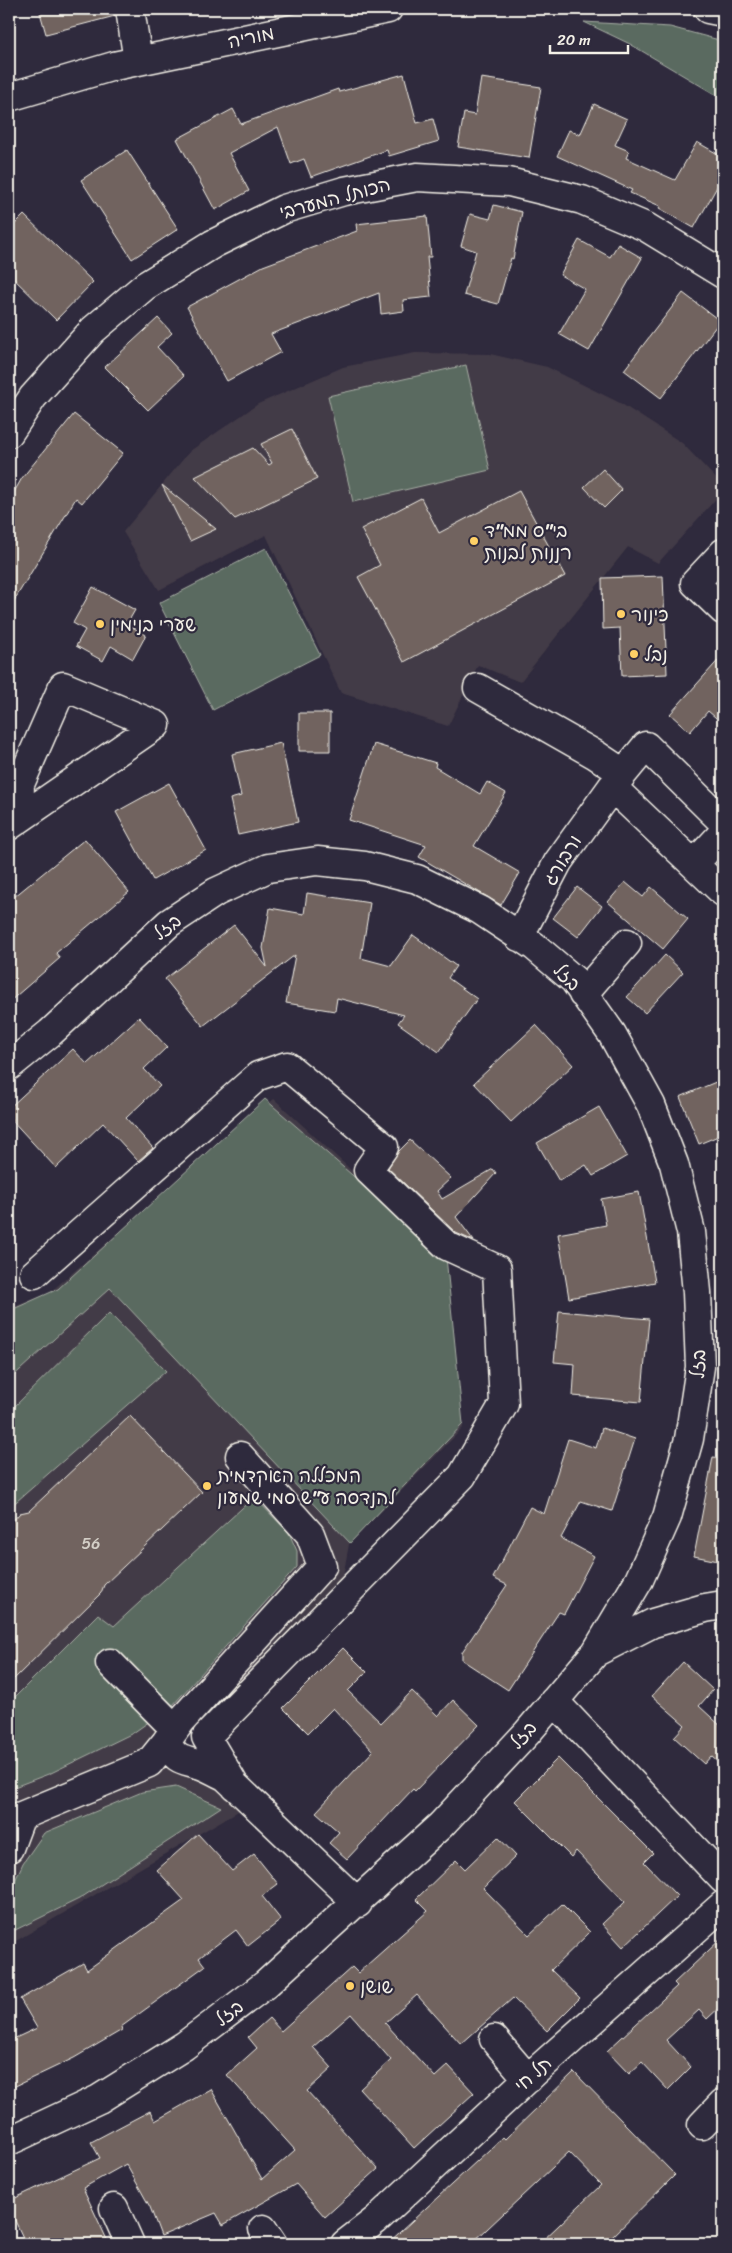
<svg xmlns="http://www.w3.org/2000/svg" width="732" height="2253" font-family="Sriracha,'Playpen Sans Hebrew',sans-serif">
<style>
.built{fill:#433b47}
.green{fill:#5a6a61;stroke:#a7aea4}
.building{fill:#71635f;stroke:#f4f1e8}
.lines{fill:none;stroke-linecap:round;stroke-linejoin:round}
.minor-casing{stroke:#f4f1e8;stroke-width:31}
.minor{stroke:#2f2a3d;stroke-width:28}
.poi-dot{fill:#ffd166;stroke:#2f2a3d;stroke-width:2}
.labels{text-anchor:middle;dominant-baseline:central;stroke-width:4.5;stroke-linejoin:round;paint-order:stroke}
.number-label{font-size:16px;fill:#d3cec6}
.street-label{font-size:19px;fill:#f4f1e8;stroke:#2f2a3d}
.poi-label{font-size:19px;fill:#f4f1e8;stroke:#2f2a3d;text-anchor:start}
</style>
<rect width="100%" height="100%" fill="#2f2a3d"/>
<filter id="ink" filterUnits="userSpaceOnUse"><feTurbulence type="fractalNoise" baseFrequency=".02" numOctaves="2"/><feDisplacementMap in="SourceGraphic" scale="10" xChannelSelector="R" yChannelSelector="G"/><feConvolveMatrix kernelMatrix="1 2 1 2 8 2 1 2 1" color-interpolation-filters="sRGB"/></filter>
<g filter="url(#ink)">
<path class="built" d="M 415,353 L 490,354 L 547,367 L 620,403 L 682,443 L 723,486 L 723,491 L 658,563 L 628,547 L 520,682 L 478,665 L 448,726 L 341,693 L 266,535 L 159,590 L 123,532 L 190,451 L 258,404 L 343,367 Z
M 274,1099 L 442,1254 L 463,1428 L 349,1544 L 342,1582 L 181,1743 L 184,1756 L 240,1810 L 9,1945 L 9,1309 L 49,1293 Z"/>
<path class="green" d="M 584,22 L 670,27 L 723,41 L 723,99 L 630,44 Z
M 466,365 L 490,470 L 353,502 L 328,396 Z
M 266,548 L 320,655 L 213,710 L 159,603 Z
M 265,1099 L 446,1257 L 463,1424 L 350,1543 L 110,1288 L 9,1380 L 9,1311 L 58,1289 Z
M 109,1313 L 166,1371 L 9,1508 L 9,1412 Z
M 254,1497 L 289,1533 L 297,1551 L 297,1567 L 173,1705 L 133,1733 L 51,1773 L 9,1789 L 9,1703 L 98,1614 L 114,1626 Z
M 176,1787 L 221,1807 L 79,1899 L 9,1933 L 9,1894 L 23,1863 L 44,1833 L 142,1792 Z"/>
<path class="building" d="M 39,9 L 115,9 L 115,16 L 46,34 Z
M 404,74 L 417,123 L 433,119 L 439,141 L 389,156 L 387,150 L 311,177 L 304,159 L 291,164 L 278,127 L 229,153 L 249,191 L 215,210 L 177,139 L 233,109 L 241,124 L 338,89 L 339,92 Z
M 481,78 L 541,87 L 529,158 L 458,147 L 464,113 L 475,115 Z
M 594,104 L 627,119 L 615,145 L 629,151 L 626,158 L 675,180 L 697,142 L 723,157 L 723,176 L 694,228 L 659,208 L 660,206 L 630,193 L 632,190 L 557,156 L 569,130 L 580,135 Z
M 127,150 L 178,229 L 132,259 L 81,180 Z
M 494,205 L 522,212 L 513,259 L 511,258 L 498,304 L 464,295 L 476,251 L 461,246 L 470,214 L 490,219 Z
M 24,215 L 93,282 L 56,320 L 9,274 L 9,230 Z
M 427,216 L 431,257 L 427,257 L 431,297 L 403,300 L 404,311 L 381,314 L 379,293 L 271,334 L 281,352 L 227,381 L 187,307 L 263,266 L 357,231 L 356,224 Z
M 579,240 L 610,257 L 618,244 L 642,258 L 589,351 L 559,334 L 585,289 L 560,275 Z
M 683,293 L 720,321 L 661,398 L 624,370 Z
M 158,318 L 172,333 L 157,347 L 184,376 L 148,410 L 105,367 Z
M 74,414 L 123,453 L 82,503 L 76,498 L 9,609 L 9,501 L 22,478 Z
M 292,429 L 317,479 L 235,519 L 195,477 L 253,448 L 269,465 L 272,463 L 261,444 Z
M 603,469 L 622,490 L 604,508 L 584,487 Z
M 162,485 L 216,529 L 190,541 Z
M 519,491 L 565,576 L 404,662 L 358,577 L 380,565 L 361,529 L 421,498 L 439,533 Z
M 663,576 L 667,674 L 622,676 L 620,628 L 603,629 L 602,578 Z
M 93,587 L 135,610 L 127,624 L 146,635 L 133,659 L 111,646 L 103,661 L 76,646 L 85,630 L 73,623 Z
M 723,655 L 723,724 L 708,711 L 690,732 L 670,714 Z
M 299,713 L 330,713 L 330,751 L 299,751 Z
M 281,743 L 298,822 L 238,835 L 230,799 L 241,796 L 232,754 Z
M 374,744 L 436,763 L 435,767 L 480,794 L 487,782 L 506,793 L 474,846 L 520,873 L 501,905 L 419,857 L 426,845 L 349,820 Z
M 169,783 L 206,850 L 153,880 L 116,812 Z
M 85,839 L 129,892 L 56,953 L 60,958 L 9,1002 L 9,901 Z
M 625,882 L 643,897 L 651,887 L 688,919 L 663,949 L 608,902 Z
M 577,887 L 602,906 L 578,937 L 553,918 Z
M 307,893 L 370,903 L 361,958 L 391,966 L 413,935 L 456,966 L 448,978 L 477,999 L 439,1052 L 398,1023 L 404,1015 L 337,998 L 335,1011 L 286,1003 L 295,955 L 203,1026 L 165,979 L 234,925 L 267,967 L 263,948 L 270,908 L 304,914 Z
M 665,955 L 683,972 L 645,1013 L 627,997 Z
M 139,1017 L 167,1047 L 144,1069 L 160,1086 L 126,1118 L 153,1148 L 138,1161 L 103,1123 L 56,1168 L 9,1117 L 9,1108 L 73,1049 L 87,1064 Z
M 536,1025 L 573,1065 L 511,1122 L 474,1083 Z
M 723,1079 L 723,1134 L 699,1144 L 680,1097 Z
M 599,1107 L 627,1156 L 593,1176 L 586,1165 L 559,1181 L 537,1143 Z
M 410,1140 L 451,1178 L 437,1191 L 442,1199 L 493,1169 L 496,1173 L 456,1217 L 474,1241 L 456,1233 L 388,1168 L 398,1152 Z
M 639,1192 L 655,1282 L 569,1298 L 558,1234 L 606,1225 L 601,1199 Z
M 559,1311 L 649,1319 L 641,1402 L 573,1396 L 575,1364 L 554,1362 Z
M 130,1416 L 202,1492 L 104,1585 L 101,1593 L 9,1684 L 9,1525 L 20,1513 L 29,1511 Z
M 602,1428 L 635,1439 L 612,1511 L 581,1501 L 561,1538 L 594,1556 L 564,1614 L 559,1612 L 508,1690 L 462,1660 L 462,1652 L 507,1585 L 493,1578 L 530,1507 L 544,1514 L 568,1439 L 596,1448 Z
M 713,1457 L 723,1458 L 723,1562 L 694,1556 Z
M 343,1648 L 367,1672 L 348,1691 L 381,1723 L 412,1691 L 438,1716 L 453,1700 L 479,1725 L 415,1791 L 413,1789 L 347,1859 L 329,1843 L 339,1832 L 316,1812 L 373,1751 L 333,1708 L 308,1733 L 283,1708 Z
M 683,1662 L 713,1690 L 699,1706 L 723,1728 L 723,1767 L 711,1756 L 704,1764 L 674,1737 L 685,1725 L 652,1696 Z
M 558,1758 L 653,1853 L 644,1862 L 677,1896 L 623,1947 L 602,1924 L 625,1902 L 576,1851 L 571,1857 L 515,1801 Z
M 198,1834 L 232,1871 L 254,1854 L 278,1884 L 262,1896 L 281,1920 L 248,1946 L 236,1930 L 199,1958 L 205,1966 L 121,2027 L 122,2030 L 74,2058 L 9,2089 L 9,2041 L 37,2028 L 20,1999 L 83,1963 L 87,1970 L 184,1900 L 157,1870 Z
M 498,1837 L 516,1856 L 483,1888 L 529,1935 L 562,1904 L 590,1932 L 551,1970 L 580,1998 L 547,2031 L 513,1998 L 461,2044 L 417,1995 L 385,2023 L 435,2077 L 448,2065 L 474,2093 L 414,2148 L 360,2089 L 391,2060 L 351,2014 L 313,2047 L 332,2068 L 307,2091 L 378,2169 L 325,2217 L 296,2184 L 223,2225 L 216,2213 L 161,2236 L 150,2207 L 126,2164 L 83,2188 L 109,2244 L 26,2244 L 9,2208 L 9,2201 L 100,2158 L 91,2142 L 150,2111 L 155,2121 L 211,2089 L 262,2179 L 295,2150 L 227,2075 L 257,2048 L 248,2037 L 269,2018 L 281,2031 L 352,1967 L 358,1973 L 428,1911 L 416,1899 L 456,1860 L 465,1869 Z
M 723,1937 L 723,2004 L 707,2019 L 699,2010 L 666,2040 L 691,2067 L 668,2090 L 642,2062 L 629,2074 L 607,2051 L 677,1986 L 674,1983 Z
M 574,2072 L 675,2175 L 605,2244 L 539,2244 L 601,2185 L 569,2152 L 471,2244 L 387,2244 L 503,2137 L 505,2139 Z"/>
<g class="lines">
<g class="minor-casing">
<path id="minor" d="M 130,9 L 138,61
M 708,9 L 723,12
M 9,97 L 114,66 L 388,9
M 9,433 L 33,397 L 93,330 L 145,286 L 213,244 L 284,209 L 344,191 L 417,177 L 509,182 L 582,200 L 646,227 L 723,274
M 723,553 L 695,583 L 723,610
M 478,688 L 596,755 L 623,773
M 612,787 L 723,892
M 19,819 L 20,784 L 63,686 L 156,725
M 9,826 L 156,725
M 695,863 L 723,833
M 519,937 L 558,862 L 612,787 L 646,746 L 723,822
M 583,994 L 627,943
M 9,1066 L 50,1033 L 169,923 L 216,892 L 268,868 L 317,861 L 365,866 L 417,879 L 480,910 L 534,946 L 574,980 L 612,1034 L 651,1105 L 674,1164 L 691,1232 L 697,1292 L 700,1367 L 689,1439 L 667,1517 L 639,1580 L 596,1652 L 527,1733 L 441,1825 L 266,1984 L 184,2046 L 99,2099 L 9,2141
M 34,1274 L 258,1076 L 287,1066 L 384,1147 L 368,1170 L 447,1246 L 497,1269 L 504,1404 L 462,1476 L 206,1737 L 235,1786
M 240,1456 L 310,1534 L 322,1566 L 181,1721 L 166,1742 C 177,1762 182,1759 201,1765 C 209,1768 218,1773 226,1777 L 358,1903
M 596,1652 L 653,1623 L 705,1608 L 723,1605
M 110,1663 L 175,1729
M 554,1701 L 723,1879
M 9,1821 L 149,1763 L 166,1742
M 9,1848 L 21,1816
M 494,2039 L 528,2079
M 702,2125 L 723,2103
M 114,2208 L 130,2244
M 263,2229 L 273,2244
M 345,2244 L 376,2220 L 536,2071 L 723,1905"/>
</g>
<use href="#minor" class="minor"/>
</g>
</g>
<g class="poi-dot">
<circle cx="474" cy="541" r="5"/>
<circle cx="621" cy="614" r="5"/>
<circle cx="100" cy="624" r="5"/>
<circle cx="634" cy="654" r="5"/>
<circle cx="207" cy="1486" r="5"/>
<circle cx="350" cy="1986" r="5"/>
</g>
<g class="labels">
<g class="number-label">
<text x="91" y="1543">56</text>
</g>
<g class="street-label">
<text transform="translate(251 37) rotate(-12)">מוריה</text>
<text transform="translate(335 198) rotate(-15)">הכותל המערבי</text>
<text transform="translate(562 860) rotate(-58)">ורבורג</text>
<text transform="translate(167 927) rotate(-38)">בזל</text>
<text transform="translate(567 977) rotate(46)">בזל</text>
<text transform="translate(698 1364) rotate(-87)">בזל</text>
<text transform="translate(523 1735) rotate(-48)">בזל</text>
<text transform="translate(229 2013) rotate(-37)">בזל</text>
<text transform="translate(533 2074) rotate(-42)">תל חי</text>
</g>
<g class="poi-label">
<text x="484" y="530">בי"ס ממ"ד<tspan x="484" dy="22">רננות לבנות</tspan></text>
<text x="631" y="614">כינור</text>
<text x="110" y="624">שערי בנימין</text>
<text x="644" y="654">נבל</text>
<text x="217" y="1475">המכללה האקדמית<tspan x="217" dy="22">להנדסה ע"ש סמי שמעון</tspan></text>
<text x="360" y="1986">שושן</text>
</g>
</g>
<rect width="732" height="2253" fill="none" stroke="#2f2a3d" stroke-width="30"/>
<rect x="15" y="15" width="702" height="2223" fill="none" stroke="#f4f1e8" stroke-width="2" filter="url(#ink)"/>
<path d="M550 45v8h78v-8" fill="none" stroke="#f4f1e8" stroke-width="2.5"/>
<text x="557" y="45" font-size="15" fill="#f4f1e8" stroke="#2f2a3d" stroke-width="4" paint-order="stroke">20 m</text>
</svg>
